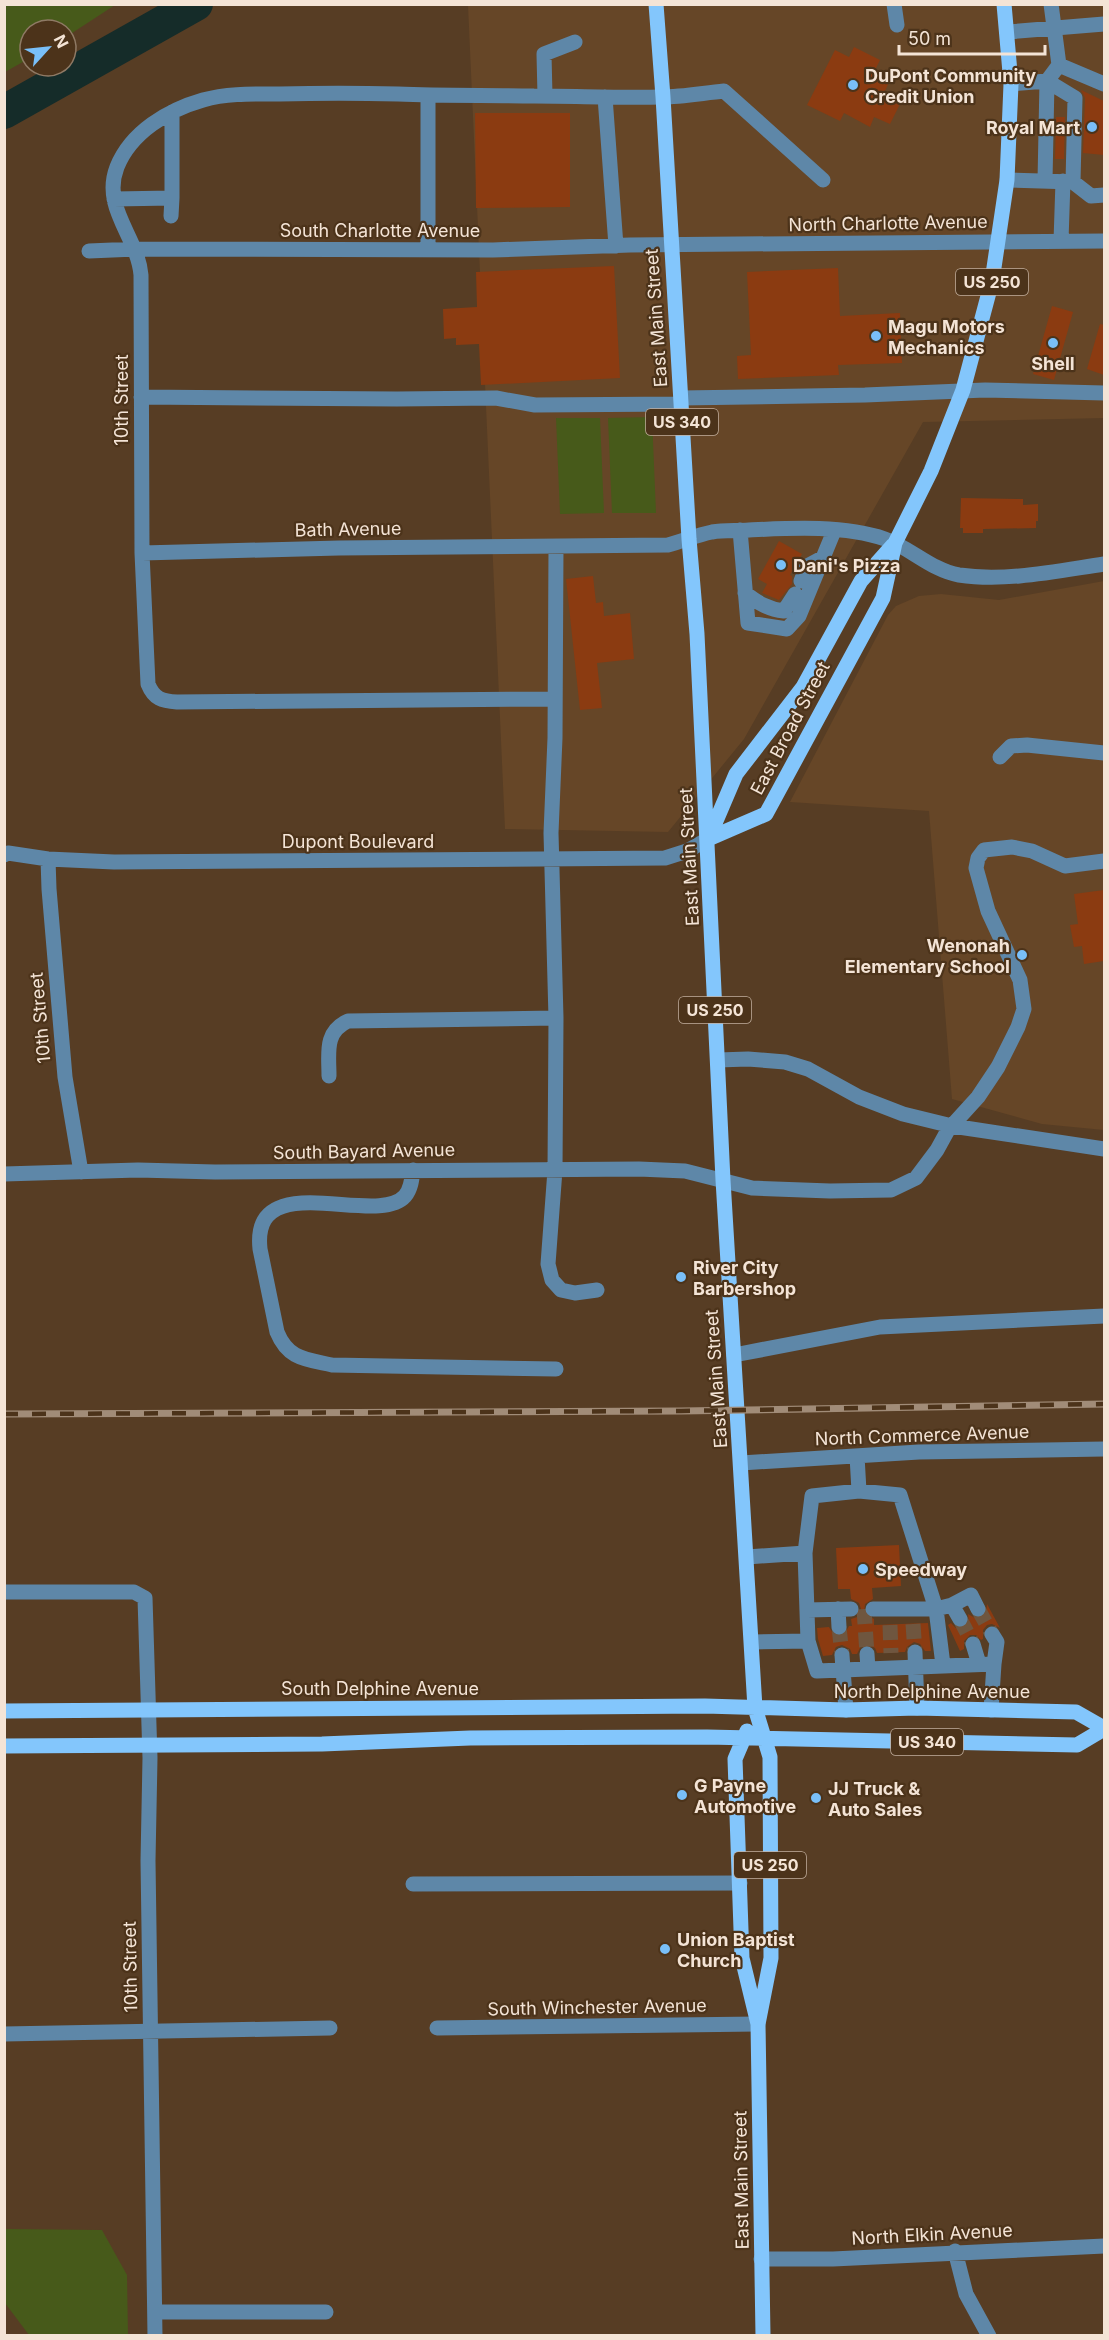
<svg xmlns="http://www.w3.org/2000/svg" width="1109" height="2340" font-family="Inter,sans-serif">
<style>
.built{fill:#664627}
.green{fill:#475a1a}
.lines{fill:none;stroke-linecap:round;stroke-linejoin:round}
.river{stroke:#152c29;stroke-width:34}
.building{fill:#8b3b11}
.minor-tunnel{stroke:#6f563f;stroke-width:15;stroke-dasharray:15 8;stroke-linecap:butt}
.minor{stroke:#5e87a8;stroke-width:15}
.major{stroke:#83c6fc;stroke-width:15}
.rail-casing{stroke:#a18c78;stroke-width:7}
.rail{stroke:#4c331a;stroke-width:4.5;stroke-dasharray:14;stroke-linecap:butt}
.poi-dot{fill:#79bff8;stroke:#4c331a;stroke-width:2}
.labels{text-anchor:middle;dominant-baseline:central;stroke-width:4.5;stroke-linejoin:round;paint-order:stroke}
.shield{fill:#4c331a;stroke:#c2af9e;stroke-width:1.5}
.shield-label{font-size:16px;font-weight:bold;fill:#f4e4d6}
.poi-label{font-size:18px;font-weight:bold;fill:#f4e4d6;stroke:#4c331a;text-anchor:start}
.street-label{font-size:18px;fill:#f4e4d6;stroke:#4c331a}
</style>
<rect width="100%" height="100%" fill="#573d24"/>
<path class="built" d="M 468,5 L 1104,5 L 1104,418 L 923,422 L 744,739 L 668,832 L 505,829 Z
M 1104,581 L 1104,1130 L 1042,1124 L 952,1099 L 929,811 L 790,802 L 888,615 L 896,606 L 919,596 L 941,594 L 999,600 Z"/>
<path class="green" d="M 5,4 L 115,4 L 115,5 L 66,37 L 66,30 L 30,30 L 30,58 L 5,72 Z
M 652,417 L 656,513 L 612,513 L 608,418 Z
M 556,418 L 600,418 L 604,513 L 560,514 Z
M 5,2229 L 102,2230 L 127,2275 L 128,2335 L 29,2335 L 5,2303 Z"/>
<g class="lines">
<path class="river" d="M 4,112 L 196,4"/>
</g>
<path class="building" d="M 854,47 L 880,60 L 875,70 L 891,78 L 885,91 L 902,100 L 890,124 L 874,117 L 870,127 L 844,113 L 840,121 L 807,105 L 835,50 L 849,57 Z
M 1081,90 L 1104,101 L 1104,155 L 1083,153 L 1085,98 Z
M 475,113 L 570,113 L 570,207 L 476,208 Z
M 1056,117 L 1065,117 L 1064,159 L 1055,159 Z
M 614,266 L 620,378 L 481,385 L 479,344 L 456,345 L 456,338 L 444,339 L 443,309 L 477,307 L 476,272 Z
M 838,268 L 840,316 L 900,313 L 902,363 L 838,365 L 839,375 L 738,379 L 737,356 L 751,355 L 747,272 Z
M 1052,306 L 1073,312 L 1054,380 L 1033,374 Z
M 1100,324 L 1104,325 L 1104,375 L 1087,369 Z
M 961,498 L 1023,499 L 1023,505 L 1038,504 L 1038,521 L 1036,521 L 1036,528 L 983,529 L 983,533 L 963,533 L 963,528 L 960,528 Z
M 779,541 L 802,554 L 790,575 L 792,576 L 792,584 L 779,600 L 762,593 L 767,584 L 758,579 Z
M 593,576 L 596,603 L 603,602 L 604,616 L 630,613 L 634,659 L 597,663 L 602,708 L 580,710 L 566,579 Z
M 1104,890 L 1104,961 L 1084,964 L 1082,946 L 1074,947 L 1070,925 L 1078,924 L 1074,894 Z
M 899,1545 L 901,1586 L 872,1588 L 873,1599 L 865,1604 L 864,1613 L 874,1619 L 874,1625 L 928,1623 L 931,1651 L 925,1651 L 920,1644 L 914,1642 L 907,1647 L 905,1652 L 877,1653 L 875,1648 L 867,1644 L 861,1646 L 857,1654 L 852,1654 L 850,1649 L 842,1645 L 836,1647 L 832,1655 L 823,1656 L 818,1639 L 817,1628 L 829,1627 L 834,1635 L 844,1635 L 849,1626 L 852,1626 L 851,1619 L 857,1617 L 861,1609 L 859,1603 L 851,1599 L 850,1589 L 838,1589 L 836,1548 Z
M 987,1604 L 1000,1628 L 992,1624 L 987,1625 L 983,1630 L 983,1639 L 981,1640 L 976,1635 L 970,1635 L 964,1641 L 964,1649 L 960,1651 L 948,1625 L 951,1623 L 956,1628 L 964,1628 L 969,1623 L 968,1614 L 977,1619 L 983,1617 L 986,1614 Z"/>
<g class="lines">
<path class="minor-tunnel" d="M 864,1609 L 867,1654
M 978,1609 L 992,1634
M 960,1619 L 973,1644
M 913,1624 L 915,1652
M 890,1625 L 891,1653
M 839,1627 L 842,1655"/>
<path class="minor" d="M 894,4 L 897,25
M 1051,4 L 1059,65
M 1008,32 L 1104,24
M 428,95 L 428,250
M 545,96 L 544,54 L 575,42
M 605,97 L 616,246
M 1007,180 L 1073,182 L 1075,98 L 1047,81 L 1011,84
M 1045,181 L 1047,81 L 1059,65 L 1104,84
M 1073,182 L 1091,196 L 1104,195
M 114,199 L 172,198 L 172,112
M 171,216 L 172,198
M 1061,241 L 1063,181
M 89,251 L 136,249 L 493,250 L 630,245 L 1104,241
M 141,397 L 397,399 L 496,398 L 535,405 L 681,404
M 681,398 L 865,395 L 985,390 L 1104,393
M 740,530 L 748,623 L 787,629 L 799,616 L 834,531
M 556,547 L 555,738 L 551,833 L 556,1018 L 555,1170 L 548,1264 L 552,1280 L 561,1290 L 575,1293 L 597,1290
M 142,553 L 339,548 L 668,545 C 683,541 697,535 712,532 C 724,530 737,531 749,530 C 791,528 844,525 885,539 C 911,548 931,570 959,575 C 1006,582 1057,571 1104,564
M 801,581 L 807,566 L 822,558
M 745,593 C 758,603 768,609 784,611 L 795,594
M 555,699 L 177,702 C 162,701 154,699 148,684 L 142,553 L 141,275 C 138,237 101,208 117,167 C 131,132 168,110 203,100 C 228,93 254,94 280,94 C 319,93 358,93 398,94 C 443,96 489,95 534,96 C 576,96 619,98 661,97 C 682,97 703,93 724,91 L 823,180
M 1000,757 L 1011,746 L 1027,745 L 1104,753
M 4,855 L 8,853 L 48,859 L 114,862 L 665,858 L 687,851 L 708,839
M 48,859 L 49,889 L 65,1077 L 81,1172
M 718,1060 L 748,1059 L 785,1062 L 808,1069 L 859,1097 L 903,1114 L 952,1126 L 1104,1149
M 329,1076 C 329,1053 324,1032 348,1021 L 556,1018
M 413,1170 C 412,1179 411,1189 405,1196 C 377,1228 251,1165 260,1249 L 277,1332 C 288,1359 305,1359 332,1365 L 556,1369
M 4,1174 L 138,1170 L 215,1172 L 639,1169 L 685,1171 L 752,1188 L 830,1191 L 891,1190 L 916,1178 L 937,1150 L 948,1130 L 978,1097 L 998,1067 L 1018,1027 L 1024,1009 L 1020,980 L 988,911 L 976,868 L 978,858 L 984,850 L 1012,847 L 1032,851 L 1065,866 L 1104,861
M 734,1355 L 880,1327 L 1104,1316
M 741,1463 L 919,1452 L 1104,1449
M 859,1491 L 900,1495 L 936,1609 L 873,1609
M 805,1553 L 812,1496 L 859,1491 L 857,1456
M 747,1557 L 805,1553 L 808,1641
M 4,1592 L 134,1592 L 145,1598 L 150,1758 L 148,1861 L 155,2336
M 952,1605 L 960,1619
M 838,1609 L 839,1627
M 807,1610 L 851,1609
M 992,1634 L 997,1642 L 994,1664
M 752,1642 L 808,1641 L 817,1671 L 994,1664 L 991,1710
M 973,1644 L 979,1664
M 915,1652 L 917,1708
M 867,1654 L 868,1669
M 842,1655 L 846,1710
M 943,1665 L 936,1609 L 952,1605 L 971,1595 L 978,1609
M 413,1884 L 740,1883
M 437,2028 L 758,2024
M 4,2034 L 330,2028
M 955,2251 L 966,2294 L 989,2336
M 761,2259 L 833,2259 L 1104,2246
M 155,2312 L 326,2312"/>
<path class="major" d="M 656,4 L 663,97 L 689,539 L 697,634 L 723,1180 L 755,1708 L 770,1757 L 771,1958 L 758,2024
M 710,835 L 736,774 L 803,687 L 861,581 L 893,545
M 708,839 L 766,814 L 883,598 L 895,543 L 931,471 L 963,390 L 992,281 L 1007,180 L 1011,84 L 1004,4
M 4,1711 L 705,1706 L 846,1710 L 917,1708 L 1076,1712 L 1104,1728
M 747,1731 L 735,1759 L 742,1958 L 758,2024 L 763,2336
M 4,1746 L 322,1744 L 470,1738 L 707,1737 L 1077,1745 L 1104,1729"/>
<g class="rail-casing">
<path id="rail" d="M 4,1414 L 681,1411 L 1104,1404"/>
</g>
<use href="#rail" class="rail"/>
</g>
<g class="poi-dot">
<circle cx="853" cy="85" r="6"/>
<circle cx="1092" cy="127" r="6"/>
<circle cx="876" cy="336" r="6"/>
<circle cx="1053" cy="343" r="6"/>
<circle cx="781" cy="565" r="6"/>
<circle cx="1022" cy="955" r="6"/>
<circle cx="681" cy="1277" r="6"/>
<circle cx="863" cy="1569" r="6"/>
<circle cx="682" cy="1795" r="6"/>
<circle cx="816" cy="1798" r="6"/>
<circle cx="665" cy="1949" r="6"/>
</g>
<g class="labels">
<g class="shield">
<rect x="956" y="269" width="72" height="26" rx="4.5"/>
<rect x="646" y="409" width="72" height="26" rx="4.5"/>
<rect x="679" y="997" width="72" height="26" rx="4.5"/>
<rect x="891" y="1729" width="72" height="26" rx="4.5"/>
<rect x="734" y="1852" width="72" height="26" rx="4.5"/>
</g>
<g class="shield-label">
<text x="992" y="282">US 250</text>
<text x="682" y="422">US 340</text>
<text x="715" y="1010">US 250</text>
<text x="927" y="1742">US 340</text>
<text x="770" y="1865">US 250</text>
</g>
<g class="poi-label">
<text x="865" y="75">DuPont Community<tspan x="865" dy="21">Credit Union</tspan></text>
<text x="1080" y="127" text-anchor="end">Royal Mart</text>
<text x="888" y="326">Magu Motors<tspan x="888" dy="21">Mechanics</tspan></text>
<text x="1053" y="363" text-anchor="middle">Shell</text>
<text x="793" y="565">Dani's Pizza</text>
<text x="1010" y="945" text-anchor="end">Wenonah<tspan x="1010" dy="21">Elementary School</tspan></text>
<text x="693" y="1267">River City<tspan x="693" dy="21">Barbershop</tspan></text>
<text x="875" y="1569">Speedway</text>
<text x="694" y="1785">G Payne<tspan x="694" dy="21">Automotive</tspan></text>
<text x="828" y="1788">JJ Truck &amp;<tspan x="828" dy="21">Auto Sales</tspan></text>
<text x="677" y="1939">Union Baptist<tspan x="677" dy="21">Church</tspan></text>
</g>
<g class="street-label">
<text transform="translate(888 223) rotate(-1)">North Charlotte Avenue</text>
<text x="380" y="230">South Charlotte Avenue</text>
<text transform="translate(656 318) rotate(-94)">East Main Street</text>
<text transform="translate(121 400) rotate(-90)">10th Street</text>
<text transform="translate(348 529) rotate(-1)">Bath Avenue</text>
<text transform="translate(790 728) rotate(-62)">East Broad Street</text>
<text x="358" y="841">Dupont Boulevard</text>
<text transform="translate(689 857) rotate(-93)">East Main Street</text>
<text transform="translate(40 1018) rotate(-95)">10th Street</text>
<text transform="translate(364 1151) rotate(-1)">South Bayard Avenue</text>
<text transform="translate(716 1379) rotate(-94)">East Main Street</text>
<text transform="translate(922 1435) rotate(-2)">North Commerce Avenue</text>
<text x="380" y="1688">South Delphine Avenue</text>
<text x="932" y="1691">North Delphine Avenue</text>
<text transform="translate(130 1967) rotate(-91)">10th Street</text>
<text transform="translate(597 2007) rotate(-1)">South Winchester Avenue</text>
<text transform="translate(741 2180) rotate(-91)">East Main Street</text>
<text transform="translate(932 2234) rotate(-3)">North Elkin Avenue</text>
</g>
</g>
<rect width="1109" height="2340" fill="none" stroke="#f4e4d6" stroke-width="12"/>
<g transform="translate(48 48) rotate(63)"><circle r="28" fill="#4c331a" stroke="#8f7a65" stroke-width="1.5"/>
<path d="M0-4.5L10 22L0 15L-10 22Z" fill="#79bff8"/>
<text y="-9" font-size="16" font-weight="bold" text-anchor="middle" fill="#f4e4d6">N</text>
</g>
<path d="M899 45v9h146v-9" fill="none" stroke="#f4e4d6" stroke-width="3"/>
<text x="908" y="45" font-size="18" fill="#f4e4d6" stroke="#4c331a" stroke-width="4.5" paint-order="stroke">50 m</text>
</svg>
